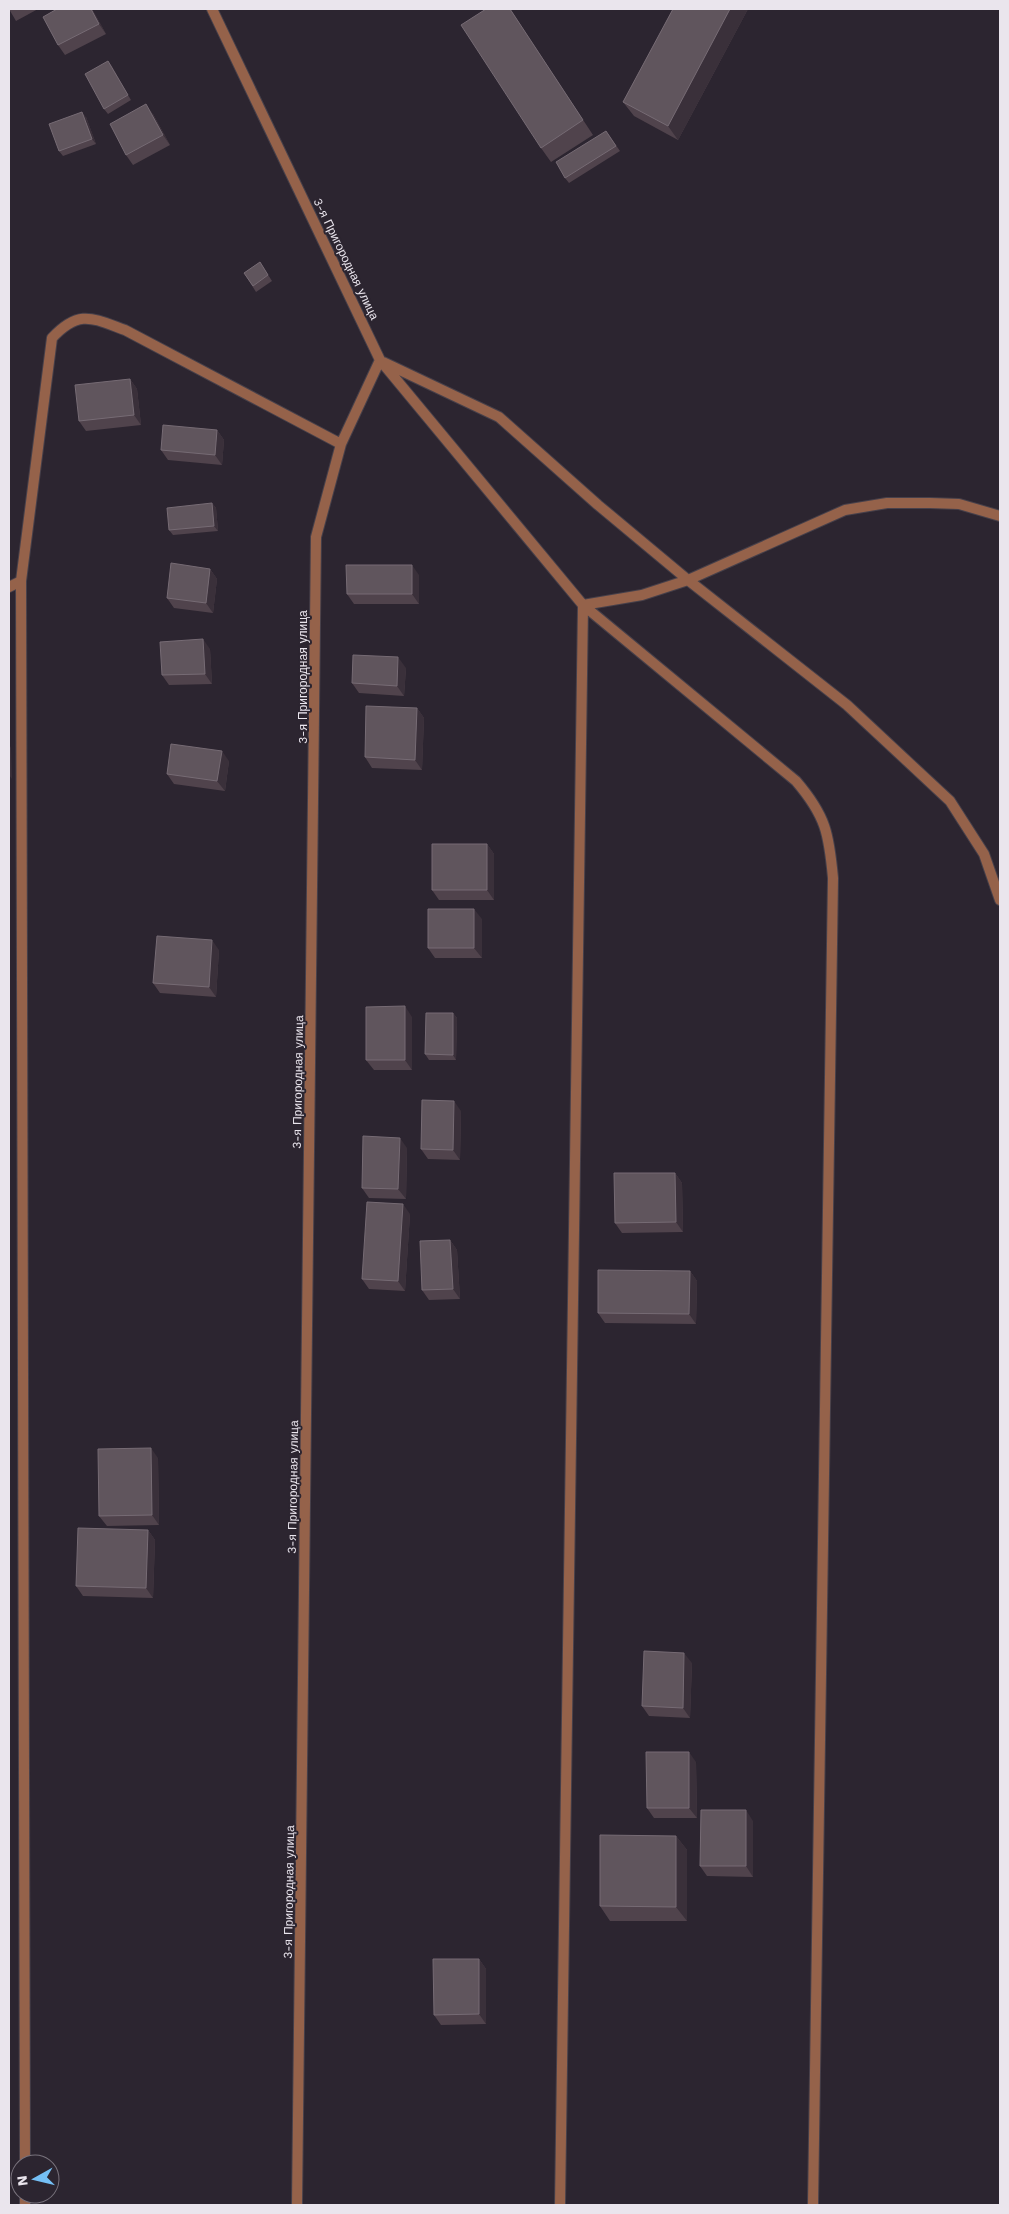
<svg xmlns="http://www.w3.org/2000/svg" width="1009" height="2214" font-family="'Work Sans',sans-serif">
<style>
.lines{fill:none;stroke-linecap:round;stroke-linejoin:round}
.minor-casing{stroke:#47404a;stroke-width:12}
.minor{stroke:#95624a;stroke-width:10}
.wall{fill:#50434c}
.shaded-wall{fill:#3a303a}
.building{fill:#60555d;stroke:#766b74}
.labels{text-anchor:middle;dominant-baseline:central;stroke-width:4;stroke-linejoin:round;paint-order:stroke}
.street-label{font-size:12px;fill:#eae5ed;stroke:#2c2530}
</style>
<rect width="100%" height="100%" fill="#2c2530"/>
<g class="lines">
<g class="minor-casing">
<path id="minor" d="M 212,9 L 380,360 L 341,444 L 316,537 L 297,2205
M 380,360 L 583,605 L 796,781 C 826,816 829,834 833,878 L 813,2205
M 383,362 L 499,417 L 598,505 L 688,580 L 847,705 L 950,801 L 984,854 L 1000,900
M 21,581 L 52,338 C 79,309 92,318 125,330 L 341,444
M 9,587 L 21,581 L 25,2164
M 25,2194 L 25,2205
M 560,2205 L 583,605 L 642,595 L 688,580 L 845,510 L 887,503 L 930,503 L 959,504 L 1000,516"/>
</g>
<use href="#minor" class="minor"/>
</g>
<path class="wall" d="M 9,9 L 38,9 L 16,21 Z
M 57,9 L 92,9 L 106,34 L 65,55 L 58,45 Z
M 486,9 L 510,9 L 593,135 L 551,162 L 541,148 Z
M 673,9 L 748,9 L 678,140 L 634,116 L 623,102 Z
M 108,61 L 131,100 L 108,114 L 104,109 Z
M 153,114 L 170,145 L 133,165 L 126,155 Z
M 86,117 L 96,144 L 63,156 L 59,151 Z
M 606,131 L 620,151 L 569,183 L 565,178 Z
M 260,262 L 272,281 L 256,292 L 244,273 Z
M 130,379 L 137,389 L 141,425 L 86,431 L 79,421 Z
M 217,430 L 224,440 L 222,465 L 168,460 L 161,450 Z
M 212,503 L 216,508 L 218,531 L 173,535 L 169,530 Z
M 210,569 L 217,579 L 213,613 L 174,608 L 167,598 Z
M 419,575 L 419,604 L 354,604 L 347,594 Z
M 210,649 L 212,684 L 169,685 L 162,675 Z
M 406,668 L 404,696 L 359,693 L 352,683 Z
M 417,708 L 424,718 L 422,770 L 372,768 L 365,757 Z
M 229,761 L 225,791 L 174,784 L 167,774 Z
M 487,844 L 494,854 L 494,900 L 439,900 L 432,890 Z
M 482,919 L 482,958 L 435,958 L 428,948 Z
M 219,950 L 216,997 L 160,993 L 153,983 Z
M 453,1013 L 457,1018 L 456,1060 L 429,1060 L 425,1054 Z
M 412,1017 L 412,1070 L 374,1070 L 366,1060 Z
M 461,1111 L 460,1160 L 428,1159 L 421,1149 Z
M 407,1148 L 406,1199 L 369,1198 L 362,1188 Z
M 675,1173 L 682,1183 L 683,1232 L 622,1233 L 615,1223 Z
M 410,1214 L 405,1291 L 369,1289 L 362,1279 Z
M 450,1240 L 457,1250 L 460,1299 L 429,1300 L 422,1290 Z
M 690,1271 L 697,1281 L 696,1324 L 605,1323 L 598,1313 Z
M 158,1458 L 159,1525 L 107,1526 L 99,1516 Z
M 148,1530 L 155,1540 L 153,1598 L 83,1596 L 76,1586 Z
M 692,1663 L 690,1718 L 649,1716 L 642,1706 Z
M 696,1762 L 697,1818 L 654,1818 L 647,1808 Z
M 753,1821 L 753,1877 L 707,1876 L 700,1866 Z
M 676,1836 L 687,1850 L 687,1921 L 610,1921 L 600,1906 Z
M 479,1959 L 486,1969 L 486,2024 L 441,2025 L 434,2015 Z"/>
<path class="shaded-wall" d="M 91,9 L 92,9 L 106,34 L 99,24 Z
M 730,9 L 748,9 L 678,140 L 668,126 Z
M 108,61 L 112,66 L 131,100 L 128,95 Z
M 146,104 L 153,114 L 170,145 L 163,135 Z
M 82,112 L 86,117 L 96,144 L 92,139 Z
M 130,379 L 137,389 L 141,425 L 134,415 Z
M 217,430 L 224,440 L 222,465 L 215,455 Z
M 212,503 L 216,508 L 218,531 L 214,526 Z
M 412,565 L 419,575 L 419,604 L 412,594 Z
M 210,569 L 217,579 L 213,613 L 206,603 Z
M 203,639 L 210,649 L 212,684 L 205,674 Z
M 398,657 L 406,668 L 404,696 L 397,686 Z
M 417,708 L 424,718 L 422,770 L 415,760 Z
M 9,744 L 11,748 L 12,779 L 9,775 Z
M 222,751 L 229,761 L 225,791 L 217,781 Z
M 487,844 L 494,854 L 494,900 L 487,890 Z
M 474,909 L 482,919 L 482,958 L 474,948 Z
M 212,940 L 219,950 L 216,997 L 209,987 Z
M 405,1006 L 412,1017 L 412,1070 L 405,1060 Z
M 453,1013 L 457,1018 L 456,1060 L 453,1055 Z
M 454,1101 L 461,1111 L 460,1160 L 453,1150 Z
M 400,1138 L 407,1148 L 406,1199 L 398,1189 Z
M 675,1173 L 682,1183 L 683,1232 L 676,1222 Z
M 403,1204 L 410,1214 L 405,1291 L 398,1281 Z
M 450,1240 L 457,1250 L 460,1299 L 453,1289 Z
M 690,1271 L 697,1281 L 696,1324 L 689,1314 Z
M 151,1448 L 158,1458 L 159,1525 L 152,1515 Z
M 148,1530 L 155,1540 L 153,1598 L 146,1588 Z
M 684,1653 L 692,1663 L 690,1718 L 683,1708 Z
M 689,1752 L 696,1762 L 697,1818 L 689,1808 Z
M 746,1810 L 753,1821 L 753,1877 L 746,1866 Z
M 676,1836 L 687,1850 L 687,1921 L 676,1907 Z
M 479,1959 L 486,1969 L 486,2024 L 479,2014 Z"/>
<path class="building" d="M 57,9 L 91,9 L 99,24 L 58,45 L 43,17 Z
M 486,9 L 510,9 L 583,120 L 541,148 L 461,25 Z
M 673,9 L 730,9 L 668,126 L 623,102 Z
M 108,61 L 128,95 L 104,109 L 85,74 Z
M 146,104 L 163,135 L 126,155 L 110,124 Z
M 82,112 L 92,139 L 59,151 L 49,124 Z
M 606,131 L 616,146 L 565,178 L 556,162 Z
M 260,262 L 268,275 L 253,286 L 244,273 Z
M 130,379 L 134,415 L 79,421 L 75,385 Z
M 163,425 L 217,430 L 215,455 L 161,450 Z
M 212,503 L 214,526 L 169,530 L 167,508 Z
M 171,563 L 210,569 L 206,603 L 167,598 Z
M 346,565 L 412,565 L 412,594 L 347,594 Z
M 203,639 L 205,674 L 162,675 L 160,642 Z
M 353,655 L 398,657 L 397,686 L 352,683 Z
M 366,706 L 417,708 L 415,760 L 365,757 Z
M 171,744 L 222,751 L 217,781 L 167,774 Z
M 432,844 L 487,844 L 487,890 L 432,890 Z
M 428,909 L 474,909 L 474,948 L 428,948 Z
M 157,936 L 212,940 L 209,987 L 153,983 Z
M 405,1006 L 405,1060 L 366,1060 L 366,1007 Z
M 426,1013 L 453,1013 L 453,1055 L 425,1054 Z
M 422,1100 L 454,1101 L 453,1150 L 421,1149 Z
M 363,1136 L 400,1138 L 398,1189 L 362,1188 Z
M 614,1173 L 675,1173 L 676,1222 L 615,1223 Z
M 367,1202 L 403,1204 L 398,1281 L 362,1279 Z
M 450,1240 L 453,1289 L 422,1290 L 420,1241 Z
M 598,1270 L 690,1271 L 689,1314 L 598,1313 Z
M 151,1448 L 152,1515 L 99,1516 L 98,1449 Z
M 78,1528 L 148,1530 L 146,1588 L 76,1586 Z
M 644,1651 L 684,1653 L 683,1708 L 642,1706 Z
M 646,1752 L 689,1752 L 689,1808 L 647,1808 Z
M 701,1810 L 746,1810 L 746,1866 L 700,1866 Z
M 600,1835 L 676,1836 L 676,1907 L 600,1906 Z
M 433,1959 L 479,1959 L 479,2014 L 434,2015 Z"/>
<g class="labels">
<g class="street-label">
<text transform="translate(346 259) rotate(64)">3-я Пригородная улица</text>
<text transform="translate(303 677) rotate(-90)">3-я Пригородная улица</text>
<text transform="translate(298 1082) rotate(-89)">3-я Пригородная улица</text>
<text transform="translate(293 1487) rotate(-89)">3-я Пригородная улица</text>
<text transform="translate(289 1892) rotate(-89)">3-я Пригородная улица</text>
</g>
</g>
<rect width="1009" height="2214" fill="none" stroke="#eae5ed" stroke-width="20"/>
<g transform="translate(35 2179) rotate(262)"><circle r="24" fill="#2c2530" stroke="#78727c"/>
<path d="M0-4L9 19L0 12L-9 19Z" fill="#75c0f6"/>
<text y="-8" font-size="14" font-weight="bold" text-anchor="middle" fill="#eae5ed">N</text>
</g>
</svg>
